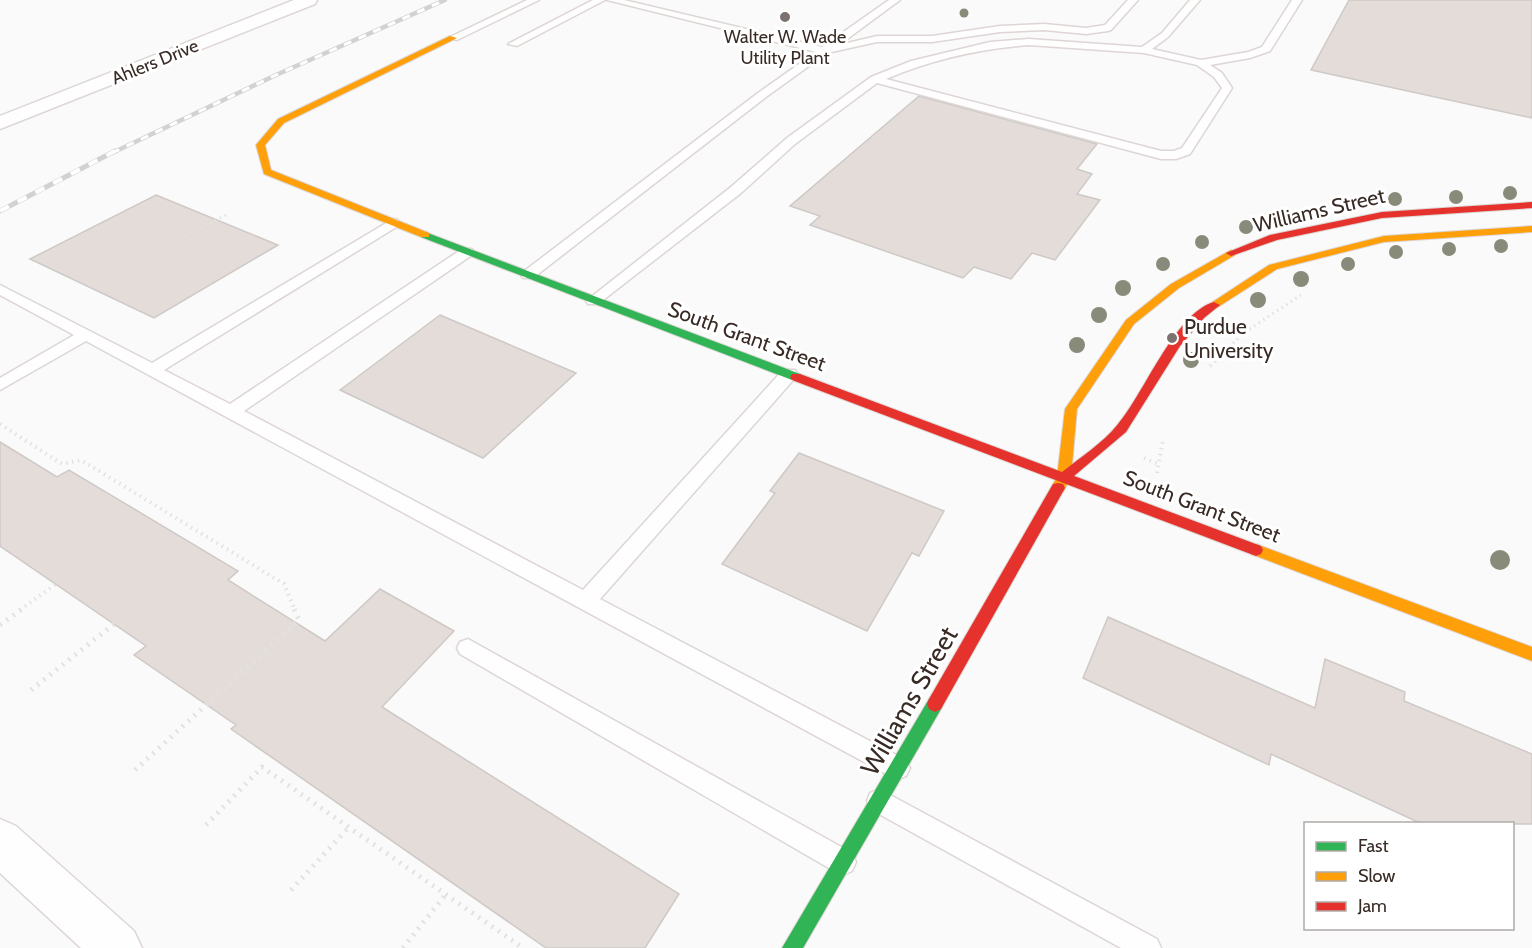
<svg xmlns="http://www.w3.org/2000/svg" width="1532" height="948" font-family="Cabin,sans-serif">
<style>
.building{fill:#e3dcd9;stroke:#cfc9c6;stroke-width:1.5}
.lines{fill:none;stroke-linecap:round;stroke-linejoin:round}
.lane-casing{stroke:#ddd6d4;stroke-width:3}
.street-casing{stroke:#ddd6d4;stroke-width:3}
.fast-casing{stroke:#ddd6d4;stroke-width:2}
.slow-casing{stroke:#ddd6d4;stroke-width:2}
.jam-casing{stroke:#ddd6d4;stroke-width:2}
.path-far2{stroke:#e2e2e2;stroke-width:3;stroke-dasharray:1.5 4;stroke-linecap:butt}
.path-far1{stroke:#e2e2e2;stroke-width:4;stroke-dasharray:1.5 4.5;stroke-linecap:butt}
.path{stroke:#e2e2e2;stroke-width:5;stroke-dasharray:2 6;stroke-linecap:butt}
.lane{fill:#fefefe;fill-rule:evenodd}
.street{fill:#fefefe;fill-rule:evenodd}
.fast{fill:#30b455;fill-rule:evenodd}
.slow{fill:#ff9f0a;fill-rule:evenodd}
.jam{fill:#e5322d;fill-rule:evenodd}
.rail-far1-casing{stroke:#d3d2d2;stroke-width:4.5}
.rail-casing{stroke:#d3d2d2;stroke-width:5}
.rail-far1{stroke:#fff;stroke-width:3;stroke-dasharray:8;stroke-linecap:butt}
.rail{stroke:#fff;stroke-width:4;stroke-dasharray:10;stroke-linecap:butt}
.tree{fill:#888b79}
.poi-dot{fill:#7c7370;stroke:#fff;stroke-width:2}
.labels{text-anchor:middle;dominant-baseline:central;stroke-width:6;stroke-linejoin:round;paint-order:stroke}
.far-poi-label{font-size:18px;fill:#382a25;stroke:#fff}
.far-street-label{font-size:18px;fill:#382a25;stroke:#fff}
.street-label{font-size:21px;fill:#382a25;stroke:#fff}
.poi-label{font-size:21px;fill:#382a25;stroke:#fff;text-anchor:start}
.near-street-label{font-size:26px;fill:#382a25;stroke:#fff}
</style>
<rect width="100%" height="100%" fill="#fafafa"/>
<path class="building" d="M 1349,0 L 1532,0 L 1532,118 L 1311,70 Z
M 919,96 L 1097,144 L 1077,169 L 1092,174 L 1077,194 L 1100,200 L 1055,260 L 1032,253 L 1011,279 L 974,267 L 963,278 L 810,225 L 820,216 L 790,206 Z
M 156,195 L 278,245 L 154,318 L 30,259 Z
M 440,315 L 576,373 L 483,458 L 340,390 Z
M 0,442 L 57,477 L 69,470 L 238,571 L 228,580 L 325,641 L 380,589 L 454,631 L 382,707 L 679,894 L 645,948 L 546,948 L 231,729 L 236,725 L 134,655 L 146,646 L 0,546 Z
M 799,453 L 944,511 L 919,556 L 912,553 L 867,631 L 722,564 L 775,493 L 770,491 Z
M 1108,617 L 1315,708 L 1325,659 L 1405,692 L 1404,701 L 1532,754 L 1532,824 L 1422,824 L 1271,754 L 1269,765 L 1083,678 Z"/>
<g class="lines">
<g class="lane-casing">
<path id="lane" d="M 527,0 L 539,0 L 457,40 L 448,38 Z
M 593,0 L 605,0 L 517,46 L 508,44 Z
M 607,0 L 624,0 L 822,47 L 889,0 L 900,0 L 839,45 L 877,36 L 932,36 L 1000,26 L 1044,24 L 1086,28 L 1105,25 L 1128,0 L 1138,0 L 1111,30 L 1108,31 L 1086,34 L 1044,30 L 1000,32 L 932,42 L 877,42 L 827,53 L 766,97 L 533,278 L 523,278 L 521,275 L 523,272 L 758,93 L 816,52 Z
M 1190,0 L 1200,0 L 1168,37 L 1152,49 L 1201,60 L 1248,52 L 1262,47 L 1292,0 L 1302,0 L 1270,51 L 1250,58 L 1210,65 L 1222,73 L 1232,88 L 1190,154 L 1176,159 L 1161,159 L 877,83 L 795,144 L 741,193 L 598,304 L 588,304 L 586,301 L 731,187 L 787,138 L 871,77 L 911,61 L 990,42 L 1029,39 L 1142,47 L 1162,33 ZM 1029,45 L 1144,53 L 1197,65 L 1214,77 L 1222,88 L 1182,148 L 1174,151 L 1161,151 L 886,79 C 933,59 978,49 1029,45 Z
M 393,219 L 398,220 L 400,223 L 398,226 L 164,370 L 230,404 L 462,249 L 472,249 L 474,252 L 472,255 L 244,411 L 583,590 L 783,370 L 795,370 L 797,374 L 795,378 L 600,599 L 906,760 L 910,768 L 906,776 L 898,779 L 890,776 L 86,341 L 0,390 L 0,378 L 74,335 L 0,295 L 0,285 L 152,363 Z
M 468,639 L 852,853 L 856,862 L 852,871 L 843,875 L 834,871 L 460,654 L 457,648 L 460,642 Z
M 879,789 L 1157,939 L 1161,948 L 1121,948 L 870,809 L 867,801 L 870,793 Z"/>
</g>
<g class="street-casing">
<path id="street" d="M 294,0 L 317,0 L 315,4 L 0,129 L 0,116 Z
M 0,819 L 16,826 L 134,931 L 142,948 L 81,948 L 0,873 Z"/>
</g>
<g class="fast-casing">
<path id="fast" d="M 425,232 L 800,374 L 802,377 L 800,380 L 792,380 L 421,237 L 421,233 Z
M 935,696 L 941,699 L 943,704 L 941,709 L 803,948 L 782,948 L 929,699 Z"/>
</g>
<g class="slow-casing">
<path id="slow" d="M 450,36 L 457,38 L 284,123 L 265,145 L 271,170 L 429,233 L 429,237 L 421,237 L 264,174 L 256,145 L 278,119 Z
M 1532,226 L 1532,232 L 1384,242 L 1277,269 L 1218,307 L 1214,308 L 1208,305 L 1269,265 L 1384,236 Z
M 1231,250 L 1236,253 L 1235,255 L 1179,288 L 1134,324 L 1077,409 L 1071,477 L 1063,492 L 1053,492 L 1051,488 L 1057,477 L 1065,409 L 1126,320 L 1171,284 Z
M 1256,544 L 1532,647 L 1532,661 L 1251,554 L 1249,550 L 1251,546 Z"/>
</g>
<g class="jam-casing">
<path id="jam" d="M 1532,202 L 1532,208 L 1382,218 L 1277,240 L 1231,256 L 1226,253 L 1270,235 L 1382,212 Z
M 1214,302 L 1220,305 L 1204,318 L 1180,346 L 1126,432 L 1074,476 L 1261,546 L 1263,550 L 1261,554 L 1256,556 L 792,380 L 790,377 L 792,374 L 800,374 L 1062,472 C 1081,457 1103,443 1118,424 C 1144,394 1175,313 1214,302 Z
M 1058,483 L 1063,484 L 1065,488 L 941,709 L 935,712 L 929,709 L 927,704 L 929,699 L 1053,484 Z"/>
</g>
<path class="path-far2" d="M 181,239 L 226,215
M 1225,351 L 1245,332 L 1301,295"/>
<path class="path-far1" d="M 1210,366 L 1227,350
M 0,424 L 62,464 L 81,460 L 284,584 L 295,610
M 1144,458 L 1160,465
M 1157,473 L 1163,440
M 20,610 L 56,584"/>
<path class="path" d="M 0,625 L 22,609
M 31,690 L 114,624
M 135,770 L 299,620 L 294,609
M 206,825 L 262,767 L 523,948
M 291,890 L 349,827
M 403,948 L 446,894"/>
<use href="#lane" class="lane"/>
<use href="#street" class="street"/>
<use href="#fast" class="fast"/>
<use href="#slow" class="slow"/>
<use href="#jam" class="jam"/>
<g class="rail-far1-casing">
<path id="rail-far1" d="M 112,153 L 276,75 L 445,0"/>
</g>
<g class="rail-casing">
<path id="rail" d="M 0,211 L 115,151"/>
</g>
<use href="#rail-far1" class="rail-far1"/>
<use href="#rail" class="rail"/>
</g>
<g class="tree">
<circle cx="964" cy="13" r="4.5"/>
<circle cx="1510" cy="193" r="7"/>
<circle cx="1456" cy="197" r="7"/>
<circle cx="1395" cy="199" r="7"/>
<circle cx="1343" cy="205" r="7"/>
<circle cx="1246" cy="227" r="7"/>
<circle cx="1202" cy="242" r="7"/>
<circle cx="1501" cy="246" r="7"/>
<circle cx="1449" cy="249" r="7"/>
<circle cx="1396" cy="252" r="7"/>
<circle cx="1163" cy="264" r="7"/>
<circle cx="1348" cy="264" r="7"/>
<circle cx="1301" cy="279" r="8"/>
<circle cx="1123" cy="288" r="8"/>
<circle cx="1258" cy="300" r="8"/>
<circle cx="1099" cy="315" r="8"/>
<circle cx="1221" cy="328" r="8"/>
<circle cx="1077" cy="345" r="8"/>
<circle cx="1191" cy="360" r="8"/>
<circle cx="1500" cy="560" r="10"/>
</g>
<g class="poi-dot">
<circle cx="785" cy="17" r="6"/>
<circle cx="1172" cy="338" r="6"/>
</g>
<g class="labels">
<g class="far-poi-label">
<text x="785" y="37">Walter W. Wade<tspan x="785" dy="21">Utility Plant</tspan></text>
</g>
<g class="far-street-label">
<text transform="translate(155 62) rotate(-22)">Ahlers Drive</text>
</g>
<g class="street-label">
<text transform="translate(1319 210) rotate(-13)">Williams Street</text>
<text transform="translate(747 336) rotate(20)">South Grant Street</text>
<text transform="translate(1202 506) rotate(21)">South Grant Street</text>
</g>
<g class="poi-label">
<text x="1184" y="326">Purdue<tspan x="1184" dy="24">University</tspan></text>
</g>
<g class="near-street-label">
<text transform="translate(909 701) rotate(-60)">Williams Street</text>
</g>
</g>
<rect x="1304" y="822" width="210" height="108" fill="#ffffff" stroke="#afaaa8" stroke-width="1.5"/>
<rect x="1316" y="842" width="30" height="9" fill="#30b455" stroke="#afaaa8" stroke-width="1.5"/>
<text x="1358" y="852" font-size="18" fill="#382a25">Fast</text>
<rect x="1316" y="872" width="30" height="9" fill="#ff9f0a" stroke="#afaaa8" stroke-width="1.5"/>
<text x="1358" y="882" font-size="18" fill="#382a25">Slow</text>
<rect x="1316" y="902" width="30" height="9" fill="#e5322d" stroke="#afaaa8" stroke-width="1.5"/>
<text x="1358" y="912" font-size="18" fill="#382a25">Jam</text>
</svg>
